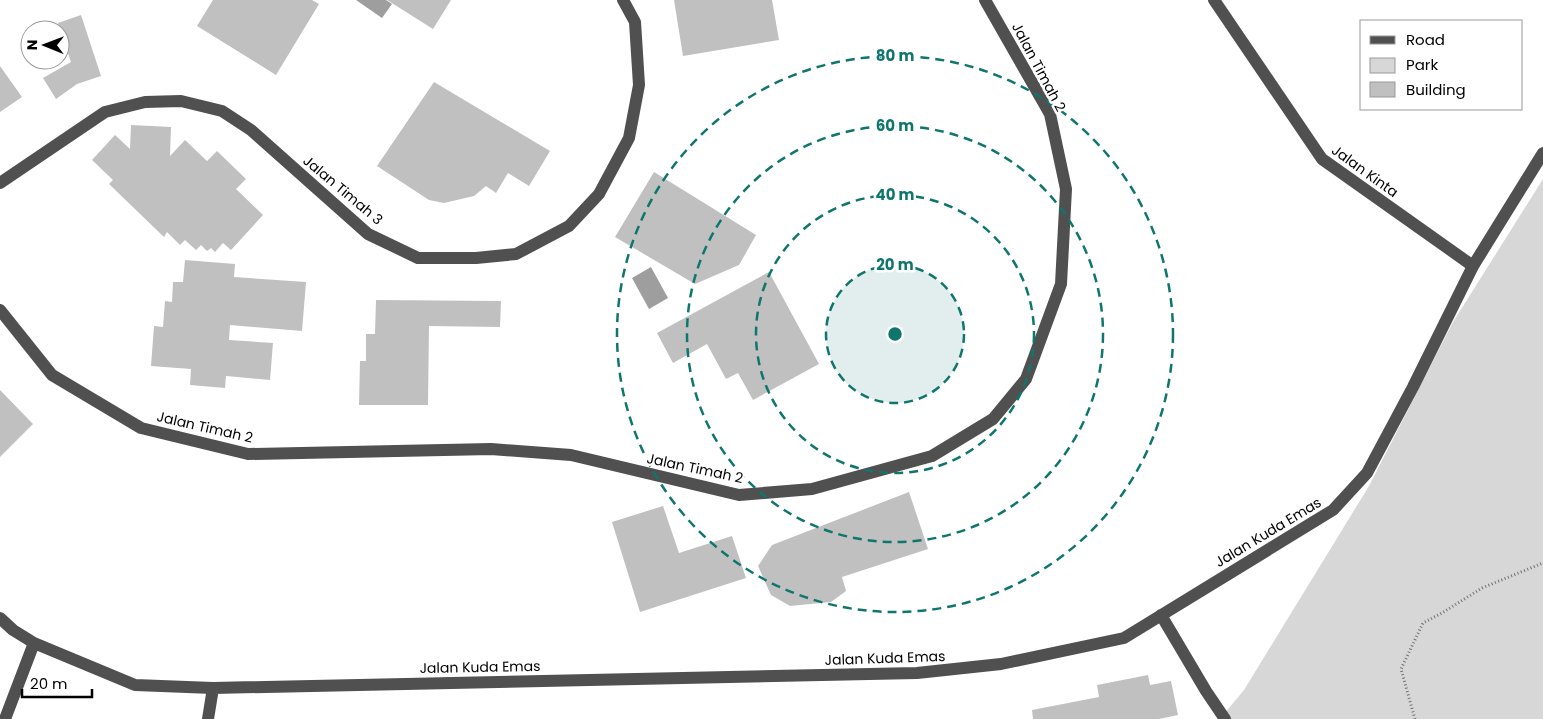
<svg xmlns="http://www.w3.org/2000/svg" width="1543" height="719" font-family="Poppins,sans-serif">
<style>
.green{fill:#d7d7d7}
.water{fill:#9e9e9e}
.building{fill:#c0c0c0}
.lines{fill:none;stroke-linecap:round;stroke-linejoin:round}
.path{stroke:#727272;stroke-width:3;stroke-dasharray:1 2.5;stroke-linecap:butt}
.minor{stroke:#505050;stroke-width:12}
.ring{fill:none;stroke:#0f766e;stroke-width:2.5;stroke-dasharray:9 6}
.labels{text-anchor:middle;dominant-baseline:central;stroke-width:5;stroke-linejoin:round;paint-order:stroke}
.street-label{font-size:14px;fill:#000;stroke:#fff}
.centre{fill:#0f766e;stroke:#fff;stroke-width:2.5}
.ring-label{font-size:15px;text-anchor:middle;font-weight:bold;fill:#0f766e;stroke:#fff;stroke-width:5;stroke-linejoin:round;paint-order:stroke}
</style>
<rect width="100%" height="100%" fill="#fff"/>
<path class="green" d="M 1543,179 L 1543,719 L 1220,719 L 1244,690 L 1369,486 L 1453,322 Z"/>
<path class="water" d="M 356,0 L 386,0 L 392,4 L 382,18 Z
M 651,267 L 668,298 L 649,309 L 632,278 Z"/>
<path class="building" d="M 213,0 L 312,0 L 319,4 L 276,75 L 197,26 Z
M 387,0 L 451,0 L 433,29 Z
M 674,0 L 772,0 L 779,40 L 683,56 Z
M 81,15 L 101,76 L 77,84 L 56,99 L 43,78 L 71,62 L 58,23 Z
M 0,66 L 22,97 L 0,112 Z
M 434,82 L 550,151 L 529,186 L 508,173 L 496,193 L 486,186 L 474,196 L 444,203 L 429,200 L 377,166 Z
M 131,125 L 171,127 L 170,156 L 185,140 L 207,161 L 217,151 L 246,179 L 236,189 L 263,215 L 231,250 L 223,243 L 215,252 L 211,248 L 207,251 L 201,245 L 196,250 L 185,240 L 180,245 L 167,232 L 164,237 L 109,184 L 113,180 L 92,160 L 115,135 L 130,149 Z
M 654,172 L 756,235 L 739,265 L 695,284 L 615,237 Z
M 185,260 L 235,264 L 234,277 L 306,282 L 302,331 L 230,325 L 229,340 L 273,343 L 270,380 L 226,376 L 225,388 L 190,385 L 191,369 L 151,366 L 154,326 L 163,327 L 165,301 L 172,302 L 173,282 L 183,282 Z
M 769,272 L 819,364 L 753,400 L 738,373 L 726,379 L 707,344 L 673,363 L 657,333 Z
M 376,300 L 501,301 L 500,327 L 429,326 L 428,405 L 359,405 L 360,361 L 366,361 L 366,334 L 375,334 Z
M 0,390 L 33,424 L 0,457 Z
M 909,492 L 928,549 L 842,577 L 846,591 L 831,602 L 790,606 L 771,595 L 758,566 L 772,545 Z
M 663,506 L 679,553 L 732,536 L 746,578 L 640,612 L 612,522 Z
M 1148,675 L 1150,685 L 1171,681 L 1178,715 L 1159,719 L 1033,719 L 1032,710 L 1099,697 L 1097,685 Z"/>
<g class="lines">
<path class="path" d="M 1415,719 L 1401,669 L 1423,623 L 1442,613 L 1482,588 L 1543,563"/>
<path class="minor" d="M 1214,0 L 1322,159 L 1473,266
M 0,183 L 105,112 L 145,102 L 181,101 L 222,111 L 251,130 L 368,234 L 418,258 L 476,258 L 516,254 L 569,226 L 599,194 L 629,138 L 639,85 L 635,22 L 623,0
M 0,310 L 52,375 L 141,428 L 248,454 L 491,449 L 571,455 L 739,495 L 812,489 L 932,456 L 993,419 L 1026,379 L 1061,284 L 1066,189 L 1050,114 L 985,0
M 1161,615 L 1206,691 L 1225,719
M 0,618 L 13,630 L 34,643 L 135,685 L 213,688 L 917,673 L 1001,664 L 1124,638 L 1333,510 L 1367,473 L 1413,387 L 1473,266 L 1543,153
M 5,719 L 34,643
M 208,719 L 213,688"/>
</g>
<circle cx="895" cy="334" r="69" fill="#0f766e" fill-opacity=".12"/>
<g class="ring">
<circle cx="895" cy="334" r="69"/>
<circle cx="895" cy="334" r="139"/>
<circle cx="895" cy="334" r="208"/>
<circle cx="895" cy="334" r="278"/>
</g>
<g class="labels">
<g class="street-label">
<text transform="translate(1039 67) rotate(62)">Jalan Timah 2</text>
<text transform="translate(1365 171) rotate(36)">Jalan Kinta</text>
<text transform="translate(343 190) rotate(40)">Jalan Timah 3</text>
<text transform="translate(205 427) rotate(13)">Jalan Timah 2</text>
<text transform="translate(695 468) rotate(12)">Jalan Timah 2</text>
<text transform="translate(1268 532) rotate(-31)">Jalan Kuda Emas</text>
<text transform="translate(885 658) rotate(-2)">Jalan Kuda Emas</text>
<text transform="translate(480 667) rotate(-1)">Jalan Kuda Emas</text>
</g>
</g>
<circle cx="895" cy="334" r="8" class="centre"/>
<g class="ring-label">
<text x="895" y="61">80 m</text>
<text x="895" y="131">60 m</text>
<text x="895" y="200">40 m</text>
<text x="895" y="270">20 m</text>
</g>
<rect x="1360" y="20" width="162" height="90" fill="#ffffff" stroke="#999999"/>
<rect x="1370" y="36" width="25" height="8" fill="#505050" stroke="#999999"/>
<text x="1406" y="45" font-size="15" fill="#000000">Road</text>
<rect x="1370" y="58" width="25" height="15" fill="#d7d7d7" stroke="#999999"/>
<text x="1406" y="70" font-size="15" fill="#000000">Park</text>
<rect x="1370" y="82" width="25" height="15" fill="#c0c0c0" stroke="#999999"/>
<text x="1406" y="95" font-size="15" fill="#000000">Building</text>
<g transform="translate(45 45) rotate(271)"><circle r="24" fill="#ffffff" stroke="#999999"/>
<path d="M0-4L9 19L0 12L-9 19Z" fill="#000000"/>
<text y="-8" font-size="14" font-weight="bold" text-anchor="middle" fill="#000000">N</text>
</g>
<path d="M22 689v8h70v-8" fill="none" stroke="#000000" stroke-width="2.5"/>
<text x="30" y="689" font-size="15" fill="#000000" stroke="#ffffff" stroke-width="4" paint-order="stroke">20 m</text>
</svg>
